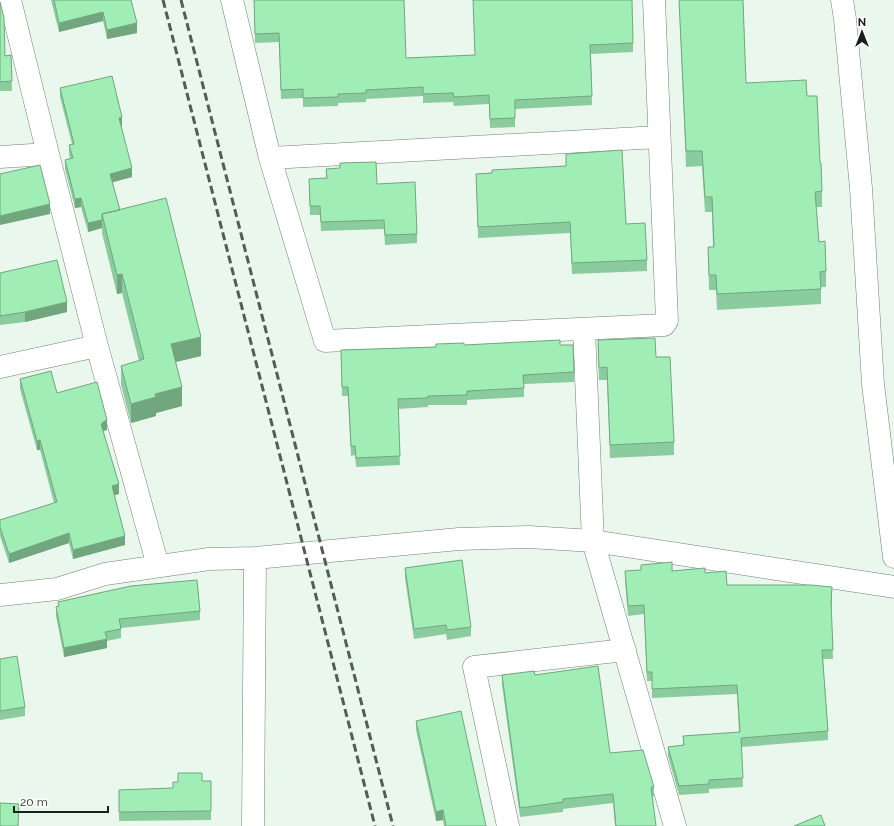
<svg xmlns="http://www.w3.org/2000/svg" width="894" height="826" font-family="Raleway,sans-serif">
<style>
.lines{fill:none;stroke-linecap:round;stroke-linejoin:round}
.minor-casing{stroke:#747f77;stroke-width:23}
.minor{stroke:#fff;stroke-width:22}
.rail{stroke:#545c56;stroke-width:3;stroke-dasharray:8 4;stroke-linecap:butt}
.wall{fill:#8acc9d}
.shaded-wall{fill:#71a67f}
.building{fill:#a1edb6;stroke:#71a67f}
</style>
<rect width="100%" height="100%" fill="#eaf7ed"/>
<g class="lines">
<g class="minor-casing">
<path id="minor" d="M 10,0 L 48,154 L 97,346 L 158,566
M 232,0 L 270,158 L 325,341 L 664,325 L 667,321 L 654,0
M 842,0 L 845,19 L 861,188 L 873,384 L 894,557
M 0,157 L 48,154
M 270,158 L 659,137
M 584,329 L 593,541 L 675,826
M 0,367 L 97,346
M 0,595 L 57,589 L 105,574 L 209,559 L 255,558 L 459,539 L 529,537 L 593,541 L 894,587
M 253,826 L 255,558
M 508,826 L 474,667 L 625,650"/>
</g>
<use href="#minor" class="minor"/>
<path class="rail" d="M 163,0 L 375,826
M 181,0 L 393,826"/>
</g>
<path class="wall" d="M 51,0 L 131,0 L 137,33 L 107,39 L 103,21 L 59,32 Z
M 254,0 L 406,58 L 475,55 L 473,0 L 633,43 L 633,52 L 591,54 L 592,105 L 515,109 L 515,127 L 490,128 L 489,104 L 454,106 L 453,102 L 423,103 L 423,96 L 366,99 L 366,102 L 338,103 L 338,106 L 303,107 L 303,98 L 281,99 L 279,42 L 255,43 Z
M 679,0 L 743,0 L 746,83 L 807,96 L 820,163 L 822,191 L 822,207 L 816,207 L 819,242 L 826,271 L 826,287 L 821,287 L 821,304 L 717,310 L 716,290 L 709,290 L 708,247 L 713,247 L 712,212 L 705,212 L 702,166 L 686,167 Z
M 0,2 L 5,56 L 11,55 L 12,91 L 0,91 Z
M 60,88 L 122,126 L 121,126 L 132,177 L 112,182 L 120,210 L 201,356 L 176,362 L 182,406 L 156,413 L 156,416 L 131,423 L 121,385 L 121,366 L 139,361 L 122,293 L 117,294 L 102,233 L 102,228 L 88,232 L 81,207 L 75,208 L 65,169 L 65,160 L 70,158 L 69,154 L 69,145 L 72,144 L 60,97 Z
M 566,154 L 626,224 L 647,260 L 647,271 L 572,274 L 570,233 L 478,238 L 476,174 L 566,166 Z
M 326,169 L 377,184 L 417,234 L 417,243 L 385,245 L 384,229 L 321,231 L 320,215 L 310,215 L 309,188 L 326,178 Z
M 0,273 L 67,312 L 25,322 L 0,325 Z
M 598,340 L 656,357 L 674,442 L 674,455 L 610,458 L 607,380 L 599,380 Z
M 464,345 L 560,345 L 574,372 L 574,382 L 524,384 L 524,397 L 467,400 L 467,405 L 428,405 L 428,407 L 398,409 L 400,465 L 356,467 L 355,455 L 351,456 L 348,396 L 342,396 L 341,350 L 436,347 Z
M 20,379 L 57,393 L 107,430 L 103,431 L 119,494 L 114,495 L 125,545 L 73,559 L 69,543 L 9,563 L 0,536 L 0,520 L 54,503 L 40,450 L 37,450 L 20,389 Z
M 641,565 L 672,571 L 705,573 L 727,585 L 832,596 L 831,608 L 833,659 L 823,659 L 828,731 L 828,740 L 741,747 L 743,787 L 709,789 L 709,793 L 679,795 L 668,756 L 668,747 L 683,745 L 683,736 L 739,732 L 737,694 L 652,698 L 652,681 L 647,681 L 644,614 L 628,616 L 625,580 L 625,571 L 641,570 Z
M 405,568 L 471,627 L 471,636 L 447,640 L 446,634 L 414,639 L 405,578 Z
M 58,602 L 200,611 L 200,620 L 121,628 L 121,638 L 107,641 L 107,648 L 64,657 L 56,616 L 56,607 L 58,606 Z
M 0,659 L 25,707 L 25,716 L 0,720 Z
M 502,675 L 535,675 L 610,753 L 654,787 L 654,796 L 652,797 L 656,826 L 615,826 L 613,803 L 563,809 L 563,812 L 520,817 L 502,685 Z
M 416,721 L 486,826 L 444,826 L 443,820 L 436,821 L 416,730 Z
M 202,781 L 211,781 L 211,820 L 119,821 L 119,790 L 173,788 Z"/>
<path class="shaded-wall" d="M 103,12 L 103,21 L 59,32 L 59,23 Z
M 137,23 L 137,33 L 107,39 L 107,30 Z
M 122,117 L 122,126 L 119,127 L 119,118 Z
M 132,168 L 132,177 L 110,183 L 110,174 Z
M 81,198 L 81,207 L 75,208 L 75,199 Z
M 50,204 L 50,214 L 0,225 L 0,216 Z
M 102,220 L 102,228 L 88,232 L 88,223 Z
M 122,274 L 122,293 L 117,294 L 117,275 Z
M 67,302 L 67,312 L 25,322 L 25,312 Z
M 201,337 L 201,356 L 171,363 L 171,344 Z
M 182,387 L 182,406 L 156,413 L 156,416 L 131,423 L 131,404 L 155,394 Z
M 107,420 L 107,430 L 103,431 L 101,424 L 103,422 Z
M 40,440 L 40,450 L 37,450 L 37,441 Z
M 119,484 L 119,494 L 112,496 L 112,486 Z
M 69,533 L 69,543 L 9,563 L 9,554 Z
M 125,536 L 125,545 L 73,559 L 73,550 Z
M 832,587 L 832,596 L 831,611 L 831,602 Z
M 107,639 L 107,648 L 64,657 L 64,648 Z
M 443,810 L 443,820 L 436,821 L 436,812 Z"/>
<path class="building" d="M 54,0 L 131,0 L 137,23 L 107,30 L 103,12 L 59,23 Z
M 254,0 L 404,0 L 406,58 L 475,55 L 473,0 L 632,0 L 633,43 L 590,45 L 592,96 L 515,100 L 515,118 L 490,119 L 489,95 L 454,97 L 453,93 L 423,94 L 423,87 L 366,90 L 366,93 L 338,94 L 338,97 L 303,98 L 303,89 L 281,90 L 279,33 L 255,34 Z
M 679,0 L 743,0 L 746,83 L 806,80 L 807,96 L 817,96 L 820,163 L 821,163 L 822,191 L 815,192 L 819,242 L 825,241 L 826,271 L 820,272 L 821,289 L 717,294 L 716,275 L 709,275 L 708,247 L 714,247 L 712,197 L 705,197 L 702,151 L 686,151 Z
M 0,2 L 4,18 L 5,56 L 11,55 L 12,81 L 0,82 Z
M 112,76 L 122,117 L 119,118 L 132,168 L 110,174 L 120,210 L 102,214 L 102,220 L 88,223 L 81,198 L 75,199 L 65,160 L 73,158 L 69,145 L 74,144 L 60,88 Z
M 622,150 L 626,224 L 645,223 L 647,260 L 572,263 L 570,222 L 478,227 L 476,174 L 492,173 L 492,170 L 566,166 L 566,154 Z
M 376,162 L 377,184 L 415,182 L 417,234 L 385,235 L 384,220 L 321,222 L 320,206 L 310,206 L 309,179 L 327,178 L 326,169 L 340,168 L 340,163 Z
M 40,165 L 50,204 L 0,216 L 0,174 Z
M 166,198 L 201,337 L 171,344 L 182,387 L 155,394 L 156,397 L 131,404 L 121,366 L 144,359 L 122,274 L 117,275 L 102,214 Z
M 57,260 L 67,302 L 25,312 L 0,316 L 0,273 Z
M 655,338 L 656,357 L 670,357 L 674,442 L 610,445 L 607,367 L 599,368 L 598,340 Z
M 560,340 L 560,345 L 573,345 L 574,372 L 523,375 L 524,388 L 467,391 L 467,395 L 428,396 L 428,398 L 398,399 L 400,456 L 356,458 L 355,446 L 351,446 L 348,387 L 342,387 L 341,350 L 436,347 L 436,344 L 464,343 L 464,345 Z
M 51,371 L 57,393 L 97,382 L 107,420 L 103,422 L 103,423 L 101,424 L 119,484 L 112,486 L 125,536 L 73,550 L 69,533 L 9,554 L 0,527 L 0,520 L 57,502 L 40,440 L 37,441 L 20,379 Z
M 462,560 L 471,627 L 447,630 L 446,625 L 414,629 L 405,568 Z
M 672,562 L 672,571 L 705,568 L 705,573 L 726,571 L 727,585 L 811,585 L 832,587 L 831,602 L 833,650 L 822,650 L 828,731 L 741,738 L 743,778 L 709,780 L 709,784 L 679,786 L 668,747 L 684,745 L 683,736 L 740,732 L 737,685 L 652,689 L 652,672 L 647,672 L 644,605 L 628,606 L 625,571 L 641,570 L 641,565 Z
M 197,580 L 200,611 L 119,619 L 121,629 L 105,632 L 107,639 L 64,648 L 56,607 L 59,606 L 58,602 L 131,586 Z
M 17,656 L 25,707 L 0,711 L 0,659 Z
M 598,666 L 610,753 L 643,750 L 654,787 L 651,787 L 656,826 L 616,826 L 613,794 L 563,799 L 563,802 L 520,808 L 502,675 L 534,671 L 535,675 Z
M 461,711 L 486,826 L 446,826 L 443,810 L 436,812 L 416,721 Z
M 178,773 L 202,773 L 202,781 L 211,781 L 211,811 L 119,812 L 119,790 L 173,788 L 173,782 L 178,782 Z
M 0,803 L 19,804 L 18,826 L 0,826 Z
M 821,815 L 825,826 L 794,826 Z"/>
<g transform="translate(862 32)" stroke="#ffffff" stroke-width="3" paint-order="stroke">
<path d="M0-3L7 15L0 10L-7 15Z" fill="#1a1f1b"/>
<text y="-6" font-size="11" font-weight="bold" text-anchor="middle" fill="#1a1f1b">N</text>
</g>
<path d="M14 806v6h94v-6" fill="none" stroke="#1a1f1b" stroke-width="2"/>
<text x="20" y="806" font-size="12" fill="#1a1f1b" stroke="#ffffff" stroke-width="3" paint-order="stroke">20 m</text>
</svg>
